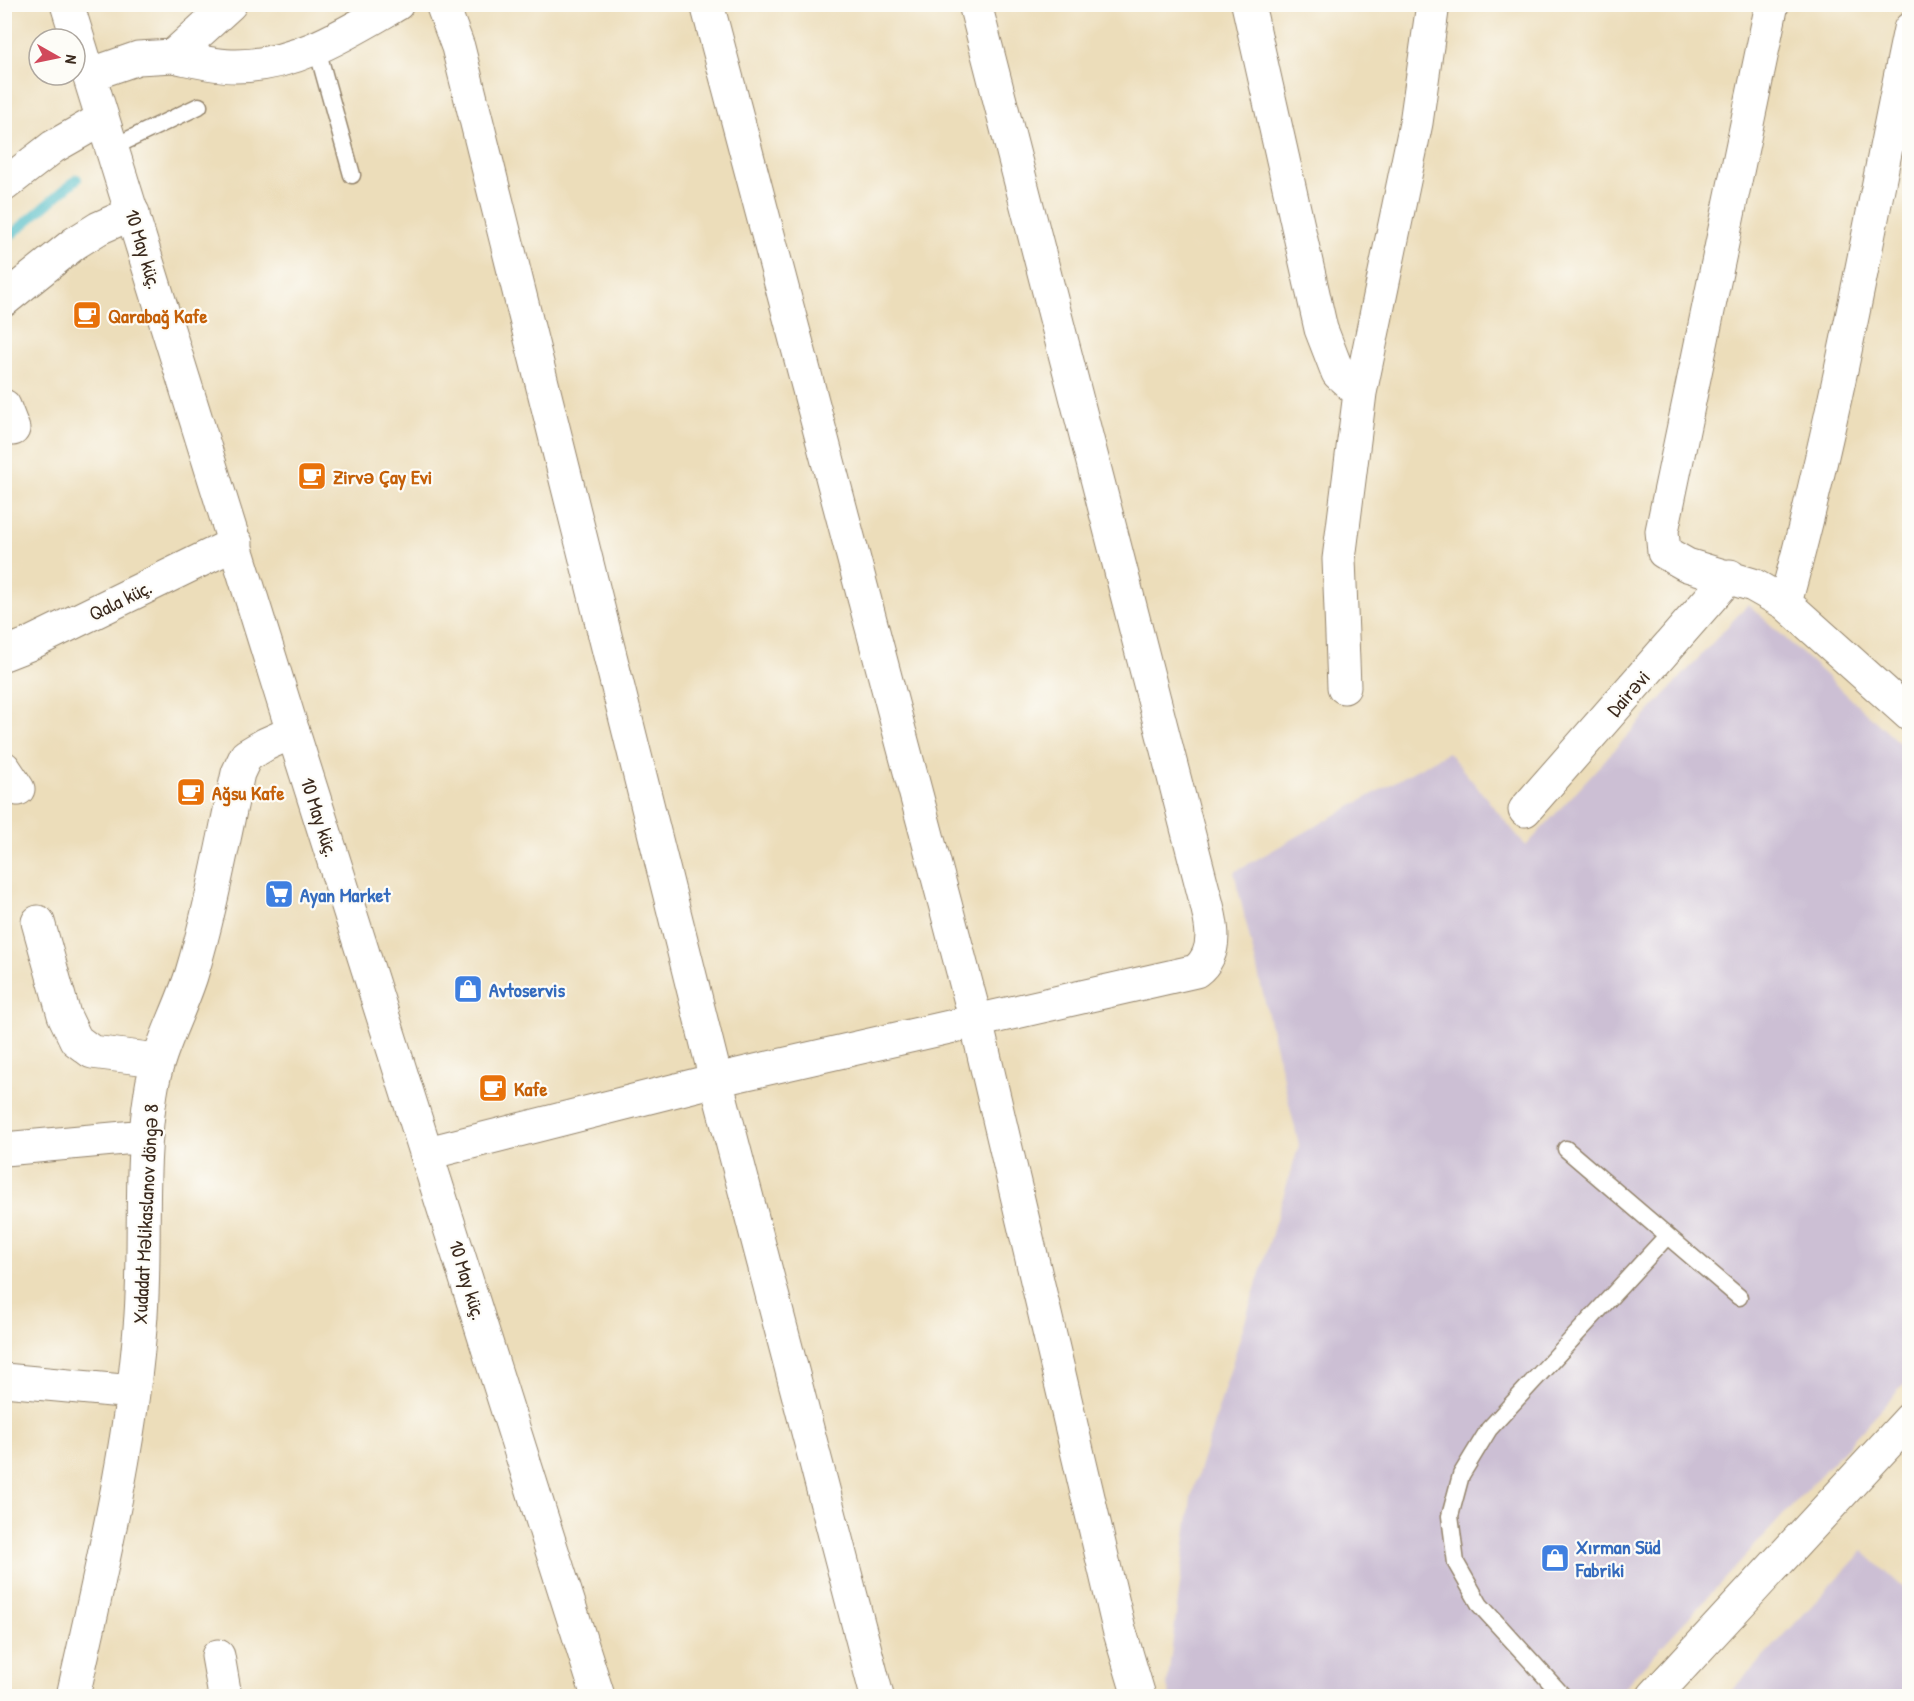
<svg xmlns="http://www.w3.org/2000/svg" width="1914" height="1701" font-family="'Patrick Hand',sans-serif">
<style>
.industrial{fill:#ccbfd4}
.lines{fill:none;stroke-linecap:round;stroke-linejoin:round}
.stream{stroke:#4cbac4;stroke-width:10}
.service-casing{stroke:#94846c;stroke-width:19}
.minor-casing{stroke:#94846c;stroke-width:35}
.tertiary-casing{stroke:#94846c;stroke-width:35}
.primary-casing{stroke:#94846c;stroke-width:35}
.service{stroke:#fff;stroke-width:16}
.minor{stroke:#fff;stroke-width:33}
.tertiary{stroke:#fff;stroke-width:33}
.primary{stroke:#fff;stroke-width:33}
.labels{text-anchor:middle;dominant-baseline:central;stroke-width:4.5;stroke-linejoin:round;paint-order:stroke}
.street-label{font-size:20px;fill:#3b2a1e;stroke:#fdfcf7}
.food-label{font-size:20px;font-weight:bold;fill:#c56008;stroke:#fdfcf7;text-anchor:start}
.shop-label{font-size:20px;font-weight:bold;fill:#366cbe;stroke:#fdfcf7;text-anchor:start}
</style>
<rect width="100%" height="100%" fill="#fdfcf7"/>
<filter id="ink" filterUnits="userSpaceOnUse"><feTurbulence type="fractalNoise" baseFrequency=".0167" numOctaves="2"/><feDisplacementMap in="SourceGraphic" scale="12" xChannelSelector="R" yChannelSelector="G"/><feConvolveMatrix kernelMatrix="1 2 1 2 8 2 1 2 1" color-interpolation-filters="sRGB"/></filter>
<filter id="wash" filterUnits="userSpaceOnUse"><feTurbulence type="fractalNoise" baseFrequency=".008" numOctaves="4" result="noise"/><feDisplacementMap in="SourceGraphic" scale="24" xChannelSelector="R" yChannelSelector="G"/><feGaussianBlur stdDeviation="1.35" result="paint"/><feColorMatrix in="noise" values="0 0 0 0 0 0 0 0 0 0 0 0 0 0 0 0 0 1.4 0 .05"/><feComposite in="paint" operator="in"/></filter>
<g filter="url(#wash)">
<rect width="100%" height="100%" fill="#ecddba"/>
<path class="industrial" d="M 1748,604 L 1909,752 L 1909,1379 L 1616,1696 L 1170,1696 L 1167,1686 L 1191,1498 L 1299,1145 L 1234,872 L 1448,752 L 1526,846 Z
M 1863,1551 L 1909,1593 L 1909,1696 L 1727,1696 Z"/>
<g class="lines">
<path class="stream" d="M 4,241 L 77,179"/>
</g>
</g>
<g filter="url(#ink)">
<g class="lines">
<g class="service-casing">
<path id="service" d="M 317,49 L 352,175
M 111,148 L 199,106
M 1566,1149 L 1739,1297
M 1563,1696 L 1480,1605 L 1456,1563 L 1450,1516 L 1461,1475 L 1489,1429 L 1667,1236"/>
</g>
<g class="minor-casing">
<path id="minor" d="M 442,4 L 458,47 L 716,1080 L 877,1696
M 707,4 L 976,1021 L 1119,1629 L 1139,1696
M 1248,4 L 1321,329 L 1338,373 L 1360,393
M 1772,4 L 1662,531 L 1664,552 L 1687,565 L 1753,585 L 1785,603
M 1910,29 C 1870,221 1837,415 1785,603 L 1910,715
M 173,56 C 193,60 215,66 236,66 C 296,66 347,33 397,4
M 89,75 L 138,58 L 173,56 L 230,4
M 4,185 L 53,147 L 102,119
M 4,300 L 75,243 L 99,228 L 133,213
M 4,406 L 13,429
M 4,654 L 27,645 L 236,543
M 1344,687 L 1339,559 L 1360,393 L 1416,123 L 1433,4
M 4,768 L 18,789
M 1525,810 L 1730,576
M 38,922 L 64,1015 L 76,1040 L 92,1052 L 157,1060
M 4,1149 L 146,1136
M 428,1153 L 716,1080 L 1196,971 C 1223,950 1209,914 1202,886 L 975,4
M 4,1380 L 133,1392
M 218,1656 L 225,1696
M 73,1696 C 101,1570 132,1444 141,1315 C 146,1241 139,1166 151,1092 C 157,1051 178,1016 191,976 C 211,910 223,841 238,773 L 246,756 L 266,744 L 293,732"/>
</g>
<g class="tertiary-casing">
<path id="tertiary" d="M 1654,1696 L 1910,1419"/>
</g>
<g class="primary-casing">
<path id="primary" d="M 67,4 L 293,732 L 598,1696"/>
</g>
<use href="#service" class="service"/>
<use href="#minor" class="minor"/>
<use href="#tertiary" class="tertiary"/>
<use href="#primary" class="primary"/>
</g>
</g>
<defs>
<g id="cafe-square" transform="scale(1.5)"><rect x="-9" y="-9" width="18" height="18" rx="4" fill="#e8710a" stroke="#fdfcf7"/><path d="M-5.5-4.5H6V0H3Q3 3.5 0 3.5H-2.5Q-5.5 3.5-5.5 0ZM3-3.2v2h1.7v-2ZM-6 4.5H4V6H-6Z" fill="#fff"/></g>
<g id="supermarket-square" transform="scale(1.5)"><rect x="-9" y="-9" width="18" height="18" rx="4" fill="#3f7fe0" stroke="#fdfcf7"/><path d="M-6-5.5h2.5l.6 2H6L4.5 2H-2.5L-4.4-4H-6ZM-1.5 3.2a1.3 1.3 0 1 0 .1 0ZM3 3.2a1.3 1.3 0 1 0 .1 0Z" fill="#fff"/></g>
<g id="shop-square" transform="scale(1.5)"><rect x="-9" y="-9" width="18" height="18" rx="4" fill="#3f7fe0" stroke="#fdfcf7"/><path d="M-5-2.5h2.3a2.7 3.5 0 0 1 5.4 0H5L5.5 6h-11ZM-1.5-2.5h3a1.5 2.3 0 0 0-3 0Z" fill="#fff"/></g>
</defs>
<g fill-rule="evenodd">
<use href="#cafe-square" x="87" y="315"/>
<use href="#cafe-square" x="312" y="476"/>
<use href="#cafe-square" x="191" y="792"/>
<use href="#supermarket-square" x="279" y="894"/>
<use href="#shop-square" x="468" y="989"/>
<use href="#cafe-square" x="493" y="1088"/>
<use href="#shop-square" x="1555" y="1558"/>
</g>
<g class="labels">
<g class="street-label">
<text transform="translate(144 249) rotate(73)">10 May küç.</text>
<text transform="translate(120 600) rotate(-26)">Qala küç.</text>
<text transform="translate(1628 693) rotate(-49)">Dairəvi</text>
<text transform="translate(320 817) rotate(72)">10 May küç.</text>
<text transform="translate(145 1214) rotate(-87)">Xudadat Məlikaslanov döngə 8</text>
<text transform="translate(468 1280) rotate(73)">10 May küç.</text>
</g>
<g class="food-label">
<text x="108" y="315">Qarabağ Kafe</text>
<text x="333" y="476">Zirvə Çay Evi</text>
<text x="212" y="792">Ağsu Kafe</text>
<text x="514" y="1088">Kafe</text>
</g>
<g class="shop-label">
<text x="300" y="894">Ayan Market</text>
<text x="489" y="989">Avtoservis</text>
<text x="1576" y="1546">Xırman Süd<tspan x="1576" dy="23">Fabriki</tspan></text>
</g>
</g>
<rect width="1914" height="1701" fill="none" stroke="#fdfcf7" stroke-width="24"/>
<g transform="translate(57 57) rotate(99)"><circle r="28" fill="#fdfcf7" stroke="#afa8a0" stroke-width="1.5"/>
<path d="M0-4.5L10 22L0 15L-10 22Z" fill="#d1495b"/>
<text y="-9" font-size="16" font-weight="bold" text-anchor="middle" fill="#3b2a1e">N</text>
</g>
</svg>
